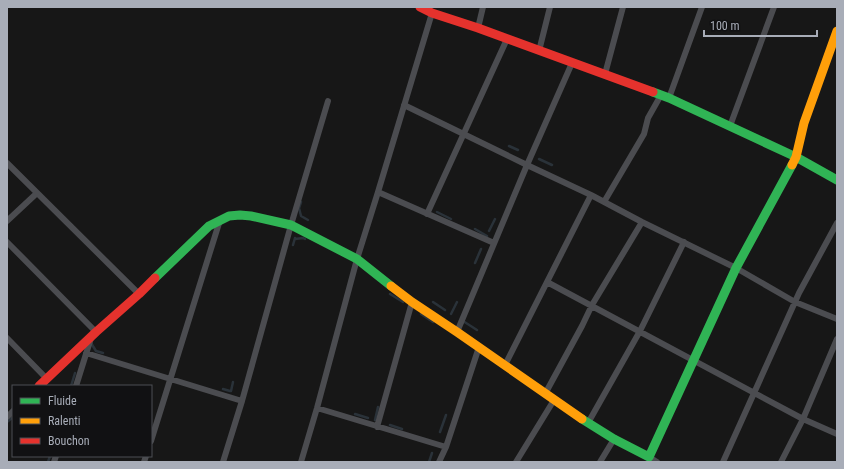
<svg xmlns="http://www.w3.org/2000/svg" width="844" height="469" font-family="'Roboto Condensed',sans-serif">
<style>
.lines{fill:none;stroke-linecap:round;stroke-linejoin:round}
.stream{stroke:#2a3239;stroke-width:2.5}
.street{stroke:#4b4c50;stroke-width:6}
.fast{stroke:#30b455;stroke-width:9}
.slow{stroke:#ff9f0a;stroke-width:9}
.jam{stroke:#e5322d;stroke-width:9}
</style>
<rect width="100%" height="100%" fill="#171717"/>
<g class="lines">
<path class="stream" d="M 509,146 L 518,150
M 539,159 L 552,165
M 301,202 L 299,208 L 301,216 L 308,220
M 437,212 L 451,219
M 475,229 L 487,236
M 489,231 L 495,219
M 295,239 L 303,238 L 305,239
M 293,245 L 295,238
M 475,263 L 481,249
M 390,294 L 403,302
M 433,302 L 445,310
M 421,314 L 433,322
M 451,314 L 457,302
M 463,321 L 477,330
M 91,343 L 96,351 L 103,353
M 71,386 L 75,373
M 223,389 L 230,391
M 231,391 L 233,382
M 355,414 L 368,418
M 375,420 L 378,407
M 7,422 L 13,417
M 390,425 L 402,429
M 440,432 L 446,415
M 48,462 L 50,456
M 429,462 L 432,453"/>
<path class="street" d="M 478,28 L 483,7
M 539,51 L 550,7
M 605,74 L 623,7
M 669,98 L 702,7
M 404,105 L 527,165 L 591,195 L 642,222 L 736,268 L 795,302 L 837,319
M 730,126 L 774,7
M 7,163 L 139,294
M 378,192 L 494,243
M 604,202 L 644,134 L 648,118 L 661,95
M 427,214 L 507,39
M 7,221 L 37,193
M 7,242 L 96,332
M 547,282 L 803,419 L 837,434
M 457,332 L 527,165 L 572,63
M 7,338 L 47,379
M 86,353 L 242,401
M 505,365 L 591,195
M 76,386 L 91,338
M 545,394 L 582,326 L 592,305 L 642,222
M 317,408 L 446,447
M 7,417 L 13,411
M 588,423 L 640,331 L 684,242
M 377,427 L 412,302
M 151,441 L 220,220
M 649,457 L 657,462
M 54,462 L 56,456
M 144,462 L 146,456
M 223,462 L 242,401 L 291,225 L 328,101
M 301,462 L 317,408 L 357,259 L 378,192 L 432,13
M 439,462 L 446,447 L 479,347
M 516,462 L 554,400
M 600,462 L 614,439
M 723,462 L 799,293 L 837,223
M 781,462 L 803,419 L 837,339"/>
<path class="fast" d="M 653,92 L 669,98 L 796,157 L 837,180
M 155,278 L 209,226 L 229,216 L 240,215 L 251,216 L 291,225 L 357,259 L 391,286
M 582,419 L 614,439 L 649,457 L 736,268 L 792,165"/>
<path class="slow" d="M 792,165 L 796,157 L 804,123 L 837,31
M 391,286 L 412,302 L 457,332 L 582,419"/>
<path class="jam" d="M 420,7 L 432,13 L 478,28 L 653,92
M 39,386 L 96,332 L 139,294 L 155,278"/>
</g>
<rect width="844" height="469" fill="none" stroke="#a8adb8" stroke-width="16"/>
<rect x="12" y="385" width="140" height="72" fill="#111113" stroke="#4d4f55"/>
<rect x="20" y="398" width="20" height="6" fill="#30b455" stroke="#4d4f55"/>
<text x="48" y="405" font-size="12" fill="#a8adb8">Fluide</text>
<rect x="20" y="418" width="20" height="6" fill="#ff9f0a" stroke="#4d4f55"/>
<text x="48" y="425" font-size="12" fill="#a8adb8">Ralenti</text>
<rect x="20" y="438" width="20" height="6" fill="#e5322d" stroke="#4d4f55"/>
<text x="48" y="445" font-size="12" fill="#a8adb8">Bouchon</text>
<path d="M704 30v6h113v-6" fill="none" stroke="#a8adb8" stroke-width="2"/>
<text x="710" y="30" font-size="12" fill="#a8adb8" stroke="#111113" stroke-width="3" paint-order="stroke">100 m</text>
</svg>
